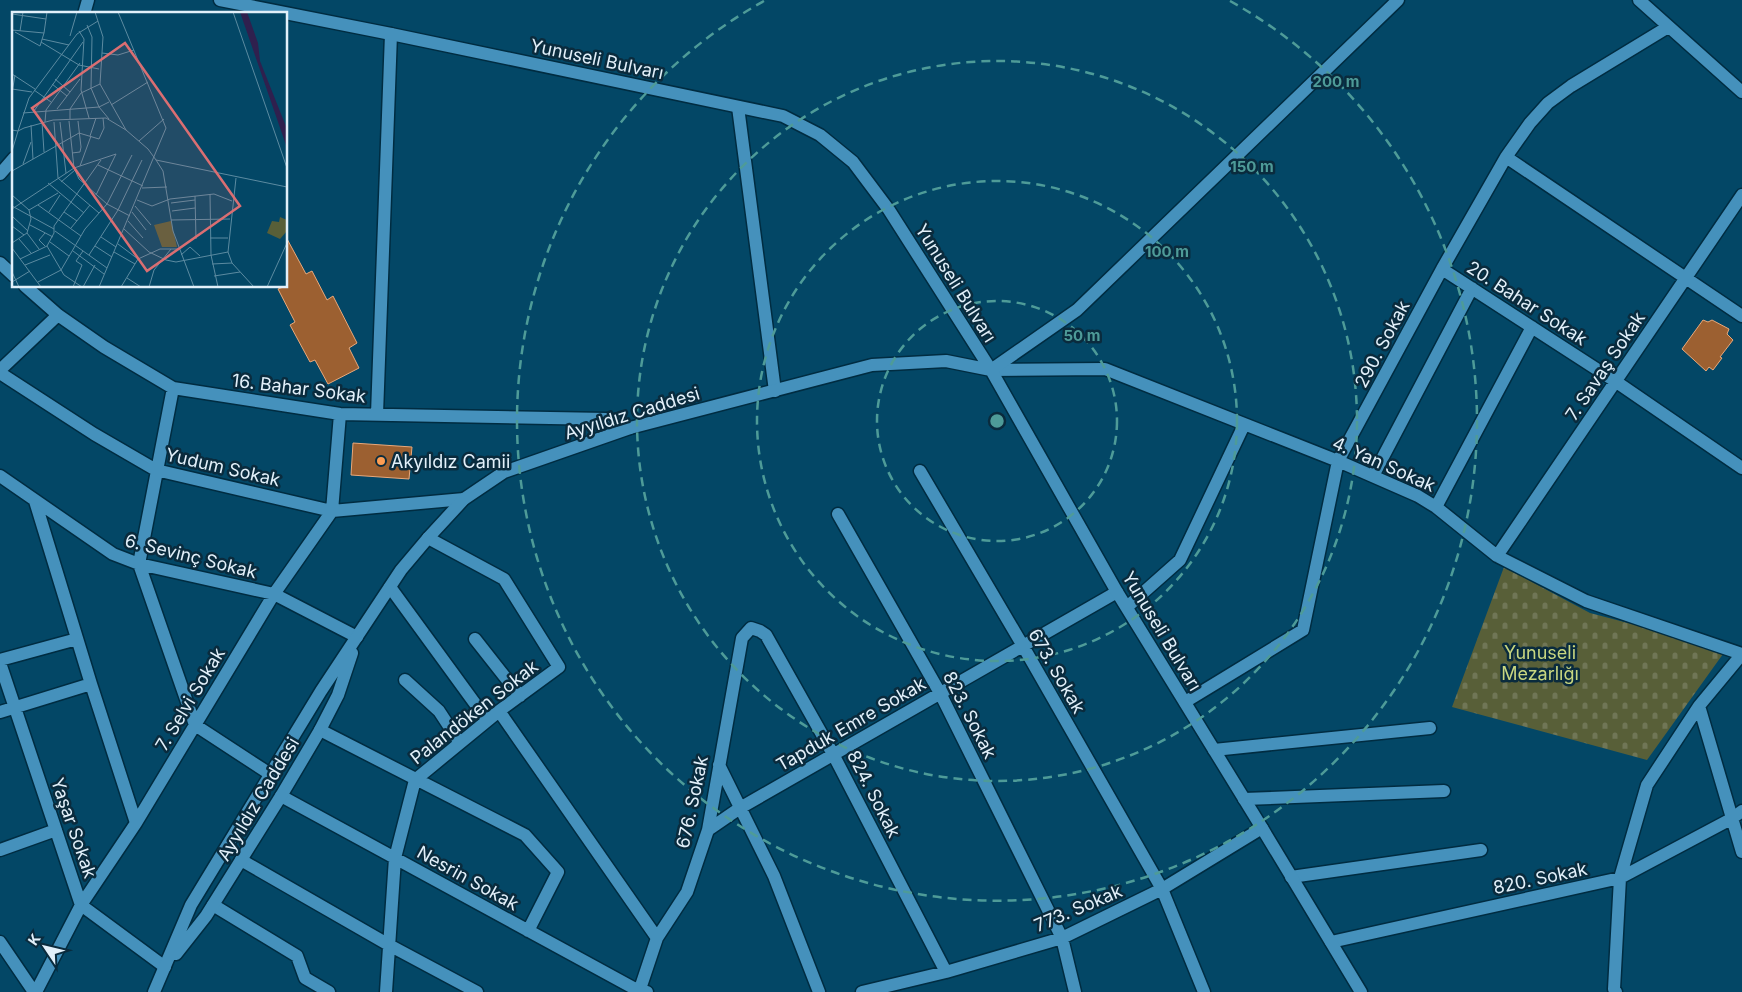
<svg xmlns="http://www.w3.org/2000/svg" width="1742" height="992" font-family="Inter,sans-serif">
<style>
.cemetery{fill:url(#cemetery-stones)}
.building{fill:#9c6031;stroke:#eaa879}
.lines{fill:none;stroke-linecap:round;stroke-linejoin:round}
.street-casing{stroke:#002c41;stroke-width:15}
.secondary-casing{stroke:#002c41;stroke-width:15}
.street{stroke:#4591bc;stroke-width:12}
.secondary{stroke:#4591bc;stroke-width:12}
.ring{fill:none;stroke:#4e9b98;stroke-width:2.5;stroke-dasharray:9 6}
.poi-dot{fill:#fc9d53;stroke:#0a2b3d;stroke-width:2}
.labels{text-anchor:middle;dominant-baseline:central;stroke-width:5;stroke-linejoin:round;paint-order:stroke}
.street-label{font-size:18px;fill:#e2f0fa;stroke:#0a2b3d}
.poi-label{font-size:18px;fill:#e2f0fa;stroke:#0a2b3d;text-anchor:start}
.park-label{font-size:18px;fill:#c8d680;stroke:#0a2b3d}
.inset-road{fill:none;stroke:#5c8ba1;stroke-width:1}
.view{fill:#da6e72;fill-opacity:0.15;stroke:#da6e72;stroke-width:2.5}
.inset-edge{fill:none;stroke:#e2f0fa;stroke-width:2.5}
.centre{fill:#4e9b98;stroke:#0a2b3d;stroke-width:2.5}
.ring-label{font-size:15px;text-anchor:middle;font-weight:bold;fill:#4e9b98;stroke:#0a2b3d;stroke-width:5;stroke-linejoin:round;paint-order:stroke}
</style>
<defs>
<pattern id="cemetery-stones" width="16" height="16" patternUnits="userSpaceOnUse" patternTransform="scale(1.25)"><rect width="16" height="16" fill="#585f38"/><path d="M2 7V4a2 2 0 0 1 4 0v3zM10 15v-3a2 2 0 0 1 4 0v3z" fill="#707656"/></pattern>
</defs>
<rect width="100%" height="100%" fill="#034766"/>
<path class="cemetery" d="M 1504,567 L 1590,613 L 1670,634 L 1723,654 L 1647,760 L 1452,707 Z"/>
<path class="building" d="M 286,237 L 306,274 L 312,271 L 327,300 L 333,296 L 357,343 L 349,348 L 359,368 L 328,384 L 315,360 L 310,362 L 290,325 L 295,322 L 278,289 L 286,286 Z
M 1703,320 L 1708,322 L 1712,320 L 1729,329 L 1727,334 L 1733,340 L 1720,357 L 1722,358 L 1713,370 L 1709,367 L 1706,371 L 1682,349 Z
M 353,443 L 412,447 L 409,479 L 351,475 Z"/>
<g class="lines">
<g class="street-casing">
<path id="street" d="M 1639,0 L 1742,92
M 84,14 L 88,0
M 738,107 L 775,391
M 1506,157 L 1742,316
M 0,174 L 14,158
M 0,263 L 14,276
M 1442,269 L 1615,381 L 1742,468
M 25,286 L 58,315 L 104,347 L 173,388 L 340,414 L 607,419 L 630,428
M 0,370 L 58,315
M 991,370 L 1105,369 L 1338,461 L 1418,496 L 1436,507 L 1497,556 L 1586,601 L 1742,654 L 1699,706 L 1647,785 L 1620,878 L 1614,989 L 1616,992
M 0,373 L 94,434 L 156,470 L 332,511 L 464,499
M 173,388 L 139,564 L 195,725 L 270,774
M 377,414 L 391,34
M 920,471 L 1023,646 L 1162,889 L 1204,992
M 0,476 L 113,554 L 139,564 L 274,594 L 357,637
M 1373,476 L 1472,288
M 35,501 L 91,684 L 136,823
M 1436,507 L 1532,327
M 838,514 L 940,693 L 1062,938 L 1075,992
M 1497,556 L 1742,195
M 390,587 L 487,720
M 1127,607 L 1180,560 L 1244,425
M 475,639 L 520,696
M 0,660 L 77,639
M 0,663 L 81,905 L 165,967
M 405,680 L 439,711 L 460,743
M 1185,702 L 1303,630 L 1338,461 L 1442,269 L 1506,157 L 1530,123 L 1548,103 L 1571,86 L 1668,27
M 1699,706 L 1742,852
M 499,711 L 657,938
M 0,712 L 91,684
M 320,730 L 525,835 L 558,872 L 528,931
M 1214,750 L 1430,728
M 719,765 L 774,876 L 819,992
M 281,796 L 639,991 L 647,992
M 1244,799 L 1444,791
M 708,830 L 740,808 L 1117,592
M 0,850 L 56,830
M 241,860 L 389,945 L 477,992
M 1291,877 L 1481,850
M 213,905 L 297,956 L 305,978 L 329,992
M 0,942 L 34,992
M 1331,942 L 1620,878 L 1731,819 L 1742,811
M 36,992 L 81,905 L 136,823 L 274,594 L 332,511 L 340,414
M 386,992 L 395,858 L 415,780 L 499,711 L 559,667 L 504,579 L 428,538
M 639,992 L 657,938 L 687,892 L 708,830 L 742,638 L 751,628 L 760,631 L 766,635 L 833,754 L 946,972
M 862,992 L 946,972 L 1062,938 L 1162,889 L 1262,828"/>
</g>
<g class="secondary-casing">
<path id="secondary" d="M 220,0 L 391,34 L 783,116 L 820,135 L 853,162 L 889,210 L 991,370 L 1117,592 L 1262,828 L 1361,992
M 176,954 L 206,916 L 281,796 L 320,730 L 338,695 L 352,653
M 154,992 L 191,905 L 321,691 L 401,570 L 428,538 L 464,499 L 504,472 L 630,428 L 872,365 L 946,361 L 991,370 L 1077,310 L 1398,0"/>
</g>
<use href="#street" class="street"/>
<use href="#secondary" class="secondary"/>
</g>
<g class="ring">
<circle cx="997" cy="421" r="120"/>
<circle cx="997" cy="421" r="240"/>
<circle cx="997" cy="421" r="360"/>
<path d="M1230 1A480 480 0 1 1 764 1"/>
</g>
<circle class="poi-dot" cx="381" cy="461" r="5"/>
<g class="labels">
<g class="street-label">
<text transform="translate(597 59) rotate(12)">Yunuseli Bulvarı</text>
<text transform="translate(956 283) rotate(58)">Yunuseli Bulvarı</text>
<text transform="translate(1527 303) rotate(33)">20. Bahar Sokak</text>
<text transform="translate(1382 344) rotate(-62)">290. Sokak</text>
<text transform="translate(1605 366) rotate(-56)">7. Savaş Sokak</text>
<text transform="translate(299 388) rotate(7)">16. Bahar Sokak</text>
<text transform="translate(632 413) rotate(-17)">Ayyıldız Caddesi</text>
<text transform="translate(1384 464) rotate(24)">4. Yan Sokak</text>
<text transform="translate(223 467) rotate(13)">Yudum Sokak</text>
<text transform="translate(191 556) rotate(14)">6. Sevinç Sokak</text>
<text transform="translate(1162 631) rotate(59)">Yunuseli Bulvarı</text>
<text transform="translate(1057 671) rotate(60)">673. Sokak</text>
<text transform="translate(190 699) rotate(-59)">7. Selvi Sokak</text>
<text transform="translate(474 712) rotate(-38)">Palandöken Sokak</text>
<text transform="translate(970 715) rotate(63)">823. Sokak</text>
<text transform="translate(851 724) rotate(-30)">Tapduk Emre Sokak</text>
<text transform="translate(874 794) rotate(63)">824. Sokak</text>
<text transform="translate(258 799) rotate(-59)">Ayyıldız Caddesi</text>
<text transform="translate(692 802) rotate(-78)">676. Sokak</text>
<text transform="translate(74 828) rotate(71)">Yaşar Sokak</text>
<text transform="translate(468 878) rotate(29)">Nesrin Sokak</text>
<text transform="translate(1540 878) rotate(-12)">820. Sokak</text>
<text transform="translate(1078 908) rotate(-23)">773. Sokak</text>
</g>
<g class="poi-label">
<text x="391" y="461">Akyıldız Camii</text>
</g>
<g class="park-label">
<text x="1540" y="652">Yunuseli<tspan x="1540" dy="21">Mezarlığı</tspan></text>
</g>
</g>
<g transform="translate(12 12)">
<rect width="275" height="275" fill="#034766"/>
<path d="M 159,209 L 165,235 L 150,235 L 142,213 Z" fill="#585f38"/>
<path d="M 268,205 L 275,208 L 275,219 L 268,227 L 255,221 L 260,209 L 267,210 Z" fill="#585f38"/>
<path d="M 228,0 L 235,0 L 246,31 L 248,49 L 275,117 L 275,136 Z" fill="#2f204e"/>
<path class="inset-road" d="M 83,0 L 91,25 L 88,72 L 114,118M 221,0 L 275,156M 0,2 L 34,7M 75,13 L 80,25 L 79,76 L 87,95 L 97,107M 0,18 L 32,21 L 35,0M 8,19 L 11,0M 67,19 L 72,27 L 69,78 L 77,106M 3,20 L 28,34 L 32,21M 58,24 L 65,0M 30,27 L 57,33M 29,30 L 67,53 L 87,57M 90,41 L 106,43 L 122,38M 0,62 L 23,77M 43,67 L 58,80M 40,72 L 55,84M 0,77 L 20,80M 22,78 L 39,90M 0,81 L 3,63M 99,93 L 136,70M 45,97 L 68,67M 22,99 L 71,30M 11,101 L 87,95 L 97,90M 58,107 L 58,97 L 69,81 L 88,72M 57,109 L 62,156 L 67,167 L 95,192 L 118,204M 30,110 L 32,140M 33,110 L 34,98 L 68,51M 42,110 L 46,166 L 87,201M 48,110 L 54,161M 19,113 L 21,147M 0,118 L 6,119 L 17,86 L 65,22 L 86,9M 78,124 L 84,106M 127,129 L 152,107M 0,139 L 6,119 L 12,116 L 41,108 L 94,106 L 114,118 L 136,137 L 144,148 L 275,175M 60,141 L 68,140 L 69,135 L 66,109M 144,148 L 151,159 L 161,219 L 182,275M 11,152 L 19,130M 86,153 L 131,174M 68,154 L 79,124M 0,159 L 67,121 L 87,127 L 92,116 L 91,106M 224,166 L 216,240 L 220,251 L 242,275M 49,170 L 63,158M 36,171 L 72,201M 130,176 L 155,175M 198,182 L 199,243 L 206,275M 0,183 L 17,198 L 19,207 L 15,221 L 0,231M 183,184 L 184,227M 125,188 L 140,194 L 158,187 L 202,182 L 220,189M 159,191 L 183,188M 26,193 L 69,224M 0,194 L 42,217M 123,194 L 139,213M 0,197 L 62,156 L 104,142 L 84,183M 17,198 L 46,181M 160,199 L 183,196M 37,200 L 48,183M 52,200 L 65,209M 120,200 L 134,218M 0,204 L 16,219M 159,208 L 218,207M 116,209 L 131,226M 18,213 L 41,225M 0,214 L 12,223M 59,216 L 78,193M 112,217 L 137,240 L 154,248 L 164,250 L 216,240M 43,219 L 95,256M 15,221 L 27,237M 33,221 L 27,228 L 33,234M 89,225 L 104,235M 198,226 L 216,226M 7,227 L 19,241M 38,230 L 57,244M 106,232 L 126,247M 35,234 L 52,263 L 70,275M 83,234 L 100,245M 0,236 L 29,275M 61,239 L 92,262M 102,240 L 123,252M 77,243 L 106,198 L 130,148M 169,243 L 178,235 L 188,244M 8,247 L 35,234 L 42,221 L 42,214 L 89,148M 200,252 L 220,251M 13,253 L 38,243M 0,260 L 7,275M 202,264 L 228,260M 115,266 L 129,275M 0,270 L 18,259M 26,270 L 49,258 L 73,217 L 95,192 L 120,143M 61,275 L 70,253 L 64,249 L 71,239M 71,275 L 83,253M 87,275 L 154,116 L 106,0M 109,275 L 126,247 L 148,237 L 166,237M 137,275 L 142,258 L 159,237M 255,275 L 275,231"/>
<path class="view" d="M 113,31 L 228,194 L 135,259 L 20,96 Z"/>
<rect width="275" height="275" class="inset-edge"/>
</g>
<circle cx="997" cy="421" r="8" class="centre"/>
<g class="ring-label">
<text x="1336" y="87">200 m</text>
<text x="1252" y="172">150 m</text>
<text x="1167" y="257">100 m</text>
<text x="1082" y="341">50 m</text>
</g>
<g transform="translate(45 947) rotate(305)" stroke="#0a2b3d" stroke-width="4" paint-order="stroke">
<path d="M0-4L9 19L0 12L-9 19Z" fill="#e2f0fa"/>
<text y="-8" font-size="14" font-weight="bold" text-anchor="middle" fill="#e2f0fa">K</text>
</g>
</svg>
